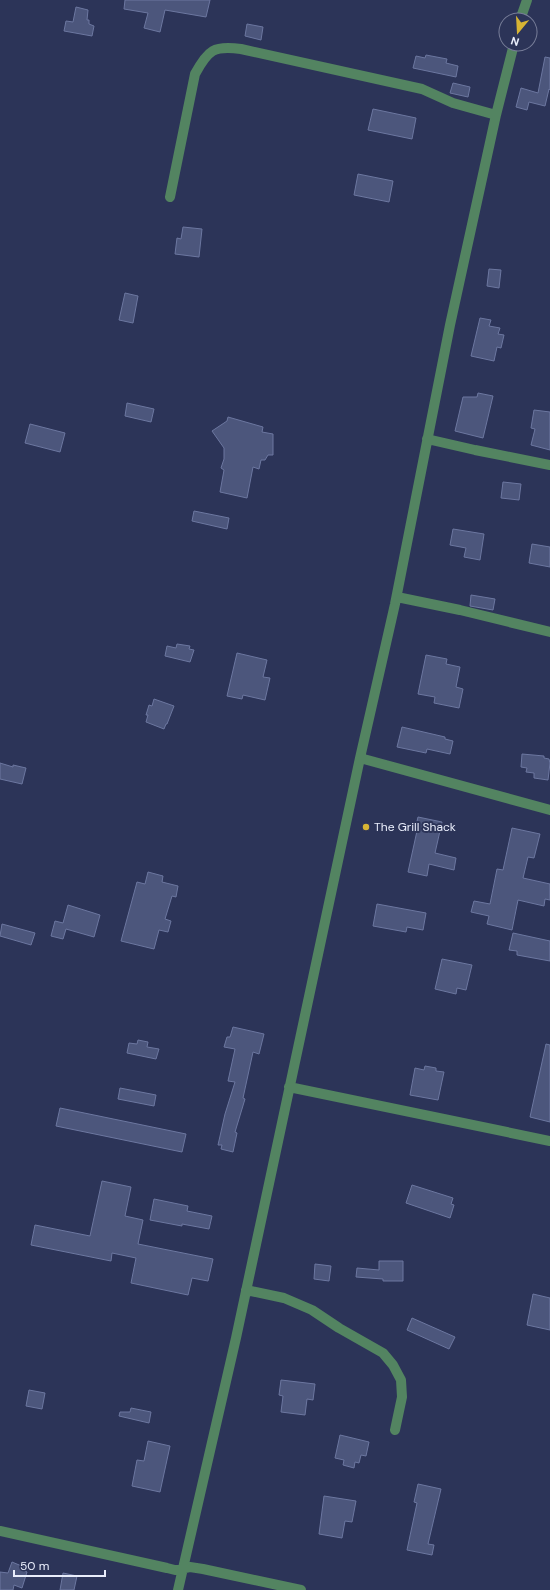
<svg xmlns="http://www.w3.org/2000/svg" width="550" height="1590" font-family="'DM Sans',sans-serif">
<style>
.building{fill:#4c567c;stroke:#6c77a0}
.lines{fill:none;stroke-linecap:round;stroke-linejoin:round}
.minor{stroke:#538461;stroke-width:10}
.poi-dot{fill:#d7b434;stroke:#2c3458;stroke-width:1.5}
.labels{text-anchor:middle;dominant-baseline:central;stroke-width:4;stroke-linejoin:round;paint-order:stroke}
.poi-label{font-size:12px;fill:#e9edfb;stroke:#2c3458;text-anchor:start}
</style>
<rect width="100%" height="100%" fill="#2c3458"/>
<path class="building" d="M 125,0 L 210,0 L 206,17 L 165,10 L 160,32 L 144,28 L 148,13 L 124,9 Z
M 76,7 L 88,10 L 87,20 L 89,20 L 89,24 L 94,26 L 92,36 L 64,31 L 66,21 L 73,22 Z
M 247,24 L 263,27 L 261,40 L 245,36 Z
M 426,55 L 447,59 L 446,63 L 458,66 L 456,77 L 413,68 L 416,56 L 425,58 Z
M 545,57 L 550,58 L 550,90 L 549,89 L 545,106 L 529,102 L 527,110 L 516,107 L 521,88 L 538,93 Z
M 453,83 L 470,87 L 468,97 L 450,93 Z
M 373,109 L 416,118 L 412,139 L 368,130 Z
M 358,174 L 393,181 L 389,202 L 354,195 Z
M 183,227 L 202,229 L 199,257 L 175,254 L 177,238 L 181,239 Z
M 489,269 L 501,270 L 499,288 L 487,286 Z
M 125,293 L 138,296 L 133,323 L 119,320 Z
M 480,318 L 491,320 L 489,326 L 500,328 L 498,334 L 504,335 L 501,348 L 497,347 L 494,361 L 471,356 Z
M 478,393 L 493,396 L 483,438 L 455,431 L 463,397 L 477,397 Z
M 127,403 L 154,409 L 151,422 L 125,416 Z
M 534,410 L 550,412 L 550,450 L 531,445 L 535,429 L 531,428 Z
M 228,417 L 263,427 L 262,432 L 273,434 L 273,455 L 268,455 L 265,460 L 261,460 L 259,469 L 253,467 L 247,498 L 220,492 L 224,470 L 221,468 L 224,459 L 224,448 L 212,431 L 227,421 Z
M 30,424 L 65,433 L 60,452 L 25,443 Z
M 503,482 L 521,484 L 519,500 L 501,498 Z
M 194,511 L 229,518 L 227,529 L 192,521 Z
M 453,529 L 484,534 L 480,560 L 464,557 L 466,548 L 450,545 Z
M 532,544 L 550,547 L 550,567 L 529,563 Z
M 471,595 L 495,599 L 493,610 L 470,606 Z
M 177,644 L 190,646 L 189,649 L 194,650 L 190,662 L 165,656 L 167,646 L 176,648 Z
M 237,653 L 267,660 L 263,677 L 270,678 L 265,700 L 243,695 L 242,699 L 227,696 Z
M 426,655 L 447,659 L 446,664 L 460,667 L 456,687 L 463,689 L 459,708 L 434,703 L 435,697 L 418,694 Z
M 154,699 L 174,706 L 167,724 L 166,724 L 164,729 L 146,722 L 148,715 L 146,715 L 149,705 L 152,706 Z
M 402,727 L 445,737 L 445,739 L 453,741 L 450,754 L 427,749 L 426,753 L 397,747 Z
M 522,754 L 544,756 L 544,758 L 549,759 L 550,763 L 548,780 L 534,778 L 534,773 L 526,772 L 527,768 L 521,767 Z
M 0,763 L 13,767 L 13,765 L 26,768 L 22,784 L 0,779 Z
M 418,817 L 442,822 L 435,853 L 456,858 L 454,870 L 429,864 L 427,876 L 408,872 L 417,831 L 415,830 Z
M 512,828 L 540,834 L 534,858 L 528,857 L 523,878 L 550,884 L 550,900 L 545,899 L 544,906 L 518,900 L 512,930 L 487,924 L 489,916 L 471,912 L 474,901 L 490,904 L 497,869 L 503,870 Z
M 148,872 L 163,876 L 162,882 L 178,886 L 176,897 L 172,896 L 165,919 L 171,921 L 168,932 L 159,930 L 154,949 L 121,941 L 137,882 L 145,884 Z
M 377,904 L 426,913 L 423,930 L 407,927 L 406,932 L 373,926 Z
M 68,905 L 100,915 L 94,937 L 66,929 L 63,939 L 51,936 L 55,921 L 63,923 Z
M 2,924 L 35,933 L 31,945 L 0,936 Z
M 513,933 L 550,941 L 550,961 L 517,955 L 517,951 L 509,950 Z
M 442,959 L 472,965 L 466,990 L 457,988 L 456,994 L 435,989 Z
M 233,1027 L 264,1034 L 259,1054 L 253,1052 L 243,1098 L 245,1099 L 235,1132 L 237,1133 L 233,1152 L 221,1149 L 222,1145 L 218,1145 L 225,1114 L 235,1082 L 228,1081 L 235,1049 L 224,1047 L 227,1037 L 230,1037 Z
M 138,1040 L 148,1042 L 147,1047 L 159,1049 L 156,1059 L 127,1053 L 129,1043 L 137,1044 Z
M 546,1044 L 550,1045 L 550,1122 L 530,1117 Z
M 425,1066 L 436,1068 L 436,1071 L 444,1072 L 438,1100 L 410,1095 L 415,1068 L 424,1070 Z
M 120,1088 L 156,1095 L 154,1106 L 118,1099 Z
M 60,1108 L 186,1134 L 182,1152 L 56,1126 Z
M 102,1181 L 131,1187 L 125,1216 L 143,1220 L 138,1244 L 213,1259 L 208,1281 L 192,1278 L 188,1295 L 131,1283 L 136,1258 L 112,1253 L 111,1261 L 31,1245 L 35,1225 L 90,1236 Z
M 412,1185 L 453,1198 L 451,1204 L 454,1205 L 450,1218 L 406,1203 Z
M 154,1199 L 188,1206 L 187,1211 L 212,1216 L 209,1229 L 182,1224 L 182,1226 L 150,1220 Z
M 379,1261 L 403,1261 L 403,1281 L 383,1281 L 383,1279 L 356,1277 L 357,1268 L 379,1270 Z
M 315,1264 L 331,1266 L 329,1281 L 314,1279 Z
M 533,1294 L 550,1298 L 550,1330 L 527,1325 Z
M 412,1318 L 455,1337 L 449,1349 L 407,1330 Z
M 281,1380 L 315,1384 L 313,1400 L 307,1399 L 305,1415 L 281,1412 L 283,1396 L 279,1395 Z
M 29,1390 L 45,1393 L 42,1409 L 26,1406 Z
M 131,1408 L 151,1412 L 149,1423 L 119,1416 L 120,1412 L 130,1412 Z
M 340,1435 L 369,1442 L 366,1456 L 361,1455 L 359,1463 L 355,1462 L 354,1468 L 343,1465 L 344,1460 L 335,1458 Z
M 148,1441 L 170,1446 L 160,1492 L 132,1486 L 137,1460 L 144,1461 Z
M 418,1484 L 441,1489 L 428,1544 L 434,1545 L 432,1555 L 407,1550 L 417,1503 L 414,1502 Z
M 324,1496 L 356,1501 L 352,1522 L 345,1521 L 342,1538 L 319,1534 Z
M 12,1562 L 24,1567 L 23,1570 L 27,1572 L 22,1588 L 14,1585 L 13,1590 L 0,1590 L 0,1572 L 8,1573 Z
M 63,1573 L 77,1576 L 74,1590 L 60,1590 Z"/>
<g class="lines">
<path class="minor" d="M 520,20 L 527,0
M 170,197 L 195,74 C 208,50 214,45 241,49 L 422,89 L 453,103 L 496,115
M 427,439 L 475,450 L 550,465
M 397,597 L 460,610 L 550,632
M 360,758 L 550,810
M 289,1087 L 550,1141
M 246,1290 L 284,1298 L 312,1310 L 339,1328 L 383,1353 L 393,1365 L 401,1380 L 402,1397 L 395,1430
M 0,1531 L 167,1568 L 175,1570 L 190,1567 L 203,1569 L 301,1590
M 178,1590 L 236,1338 L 360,758 L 395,604 L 450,325 L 496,115 L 514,44"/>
</g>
<circle class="poi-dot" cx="366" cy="827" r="4"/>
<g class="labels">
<g class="poi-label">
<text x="374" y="827">The Grill Shack</text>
</g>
</g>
<g transform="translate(518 32) rotate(198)"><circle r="19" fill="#2c3458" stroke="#787e99"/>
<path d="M0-3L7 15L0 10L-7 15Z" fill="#d7b434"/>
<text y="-6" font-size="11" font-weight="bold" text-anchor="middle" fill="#e9edfb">N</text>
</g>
<path d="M14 1570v6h91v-6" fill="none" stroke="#e9edfb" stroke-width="2"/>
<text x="20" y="1570" font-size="12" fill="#e9edfb" stroke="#2c3458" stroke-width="3" paint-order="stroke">50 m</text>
</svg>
